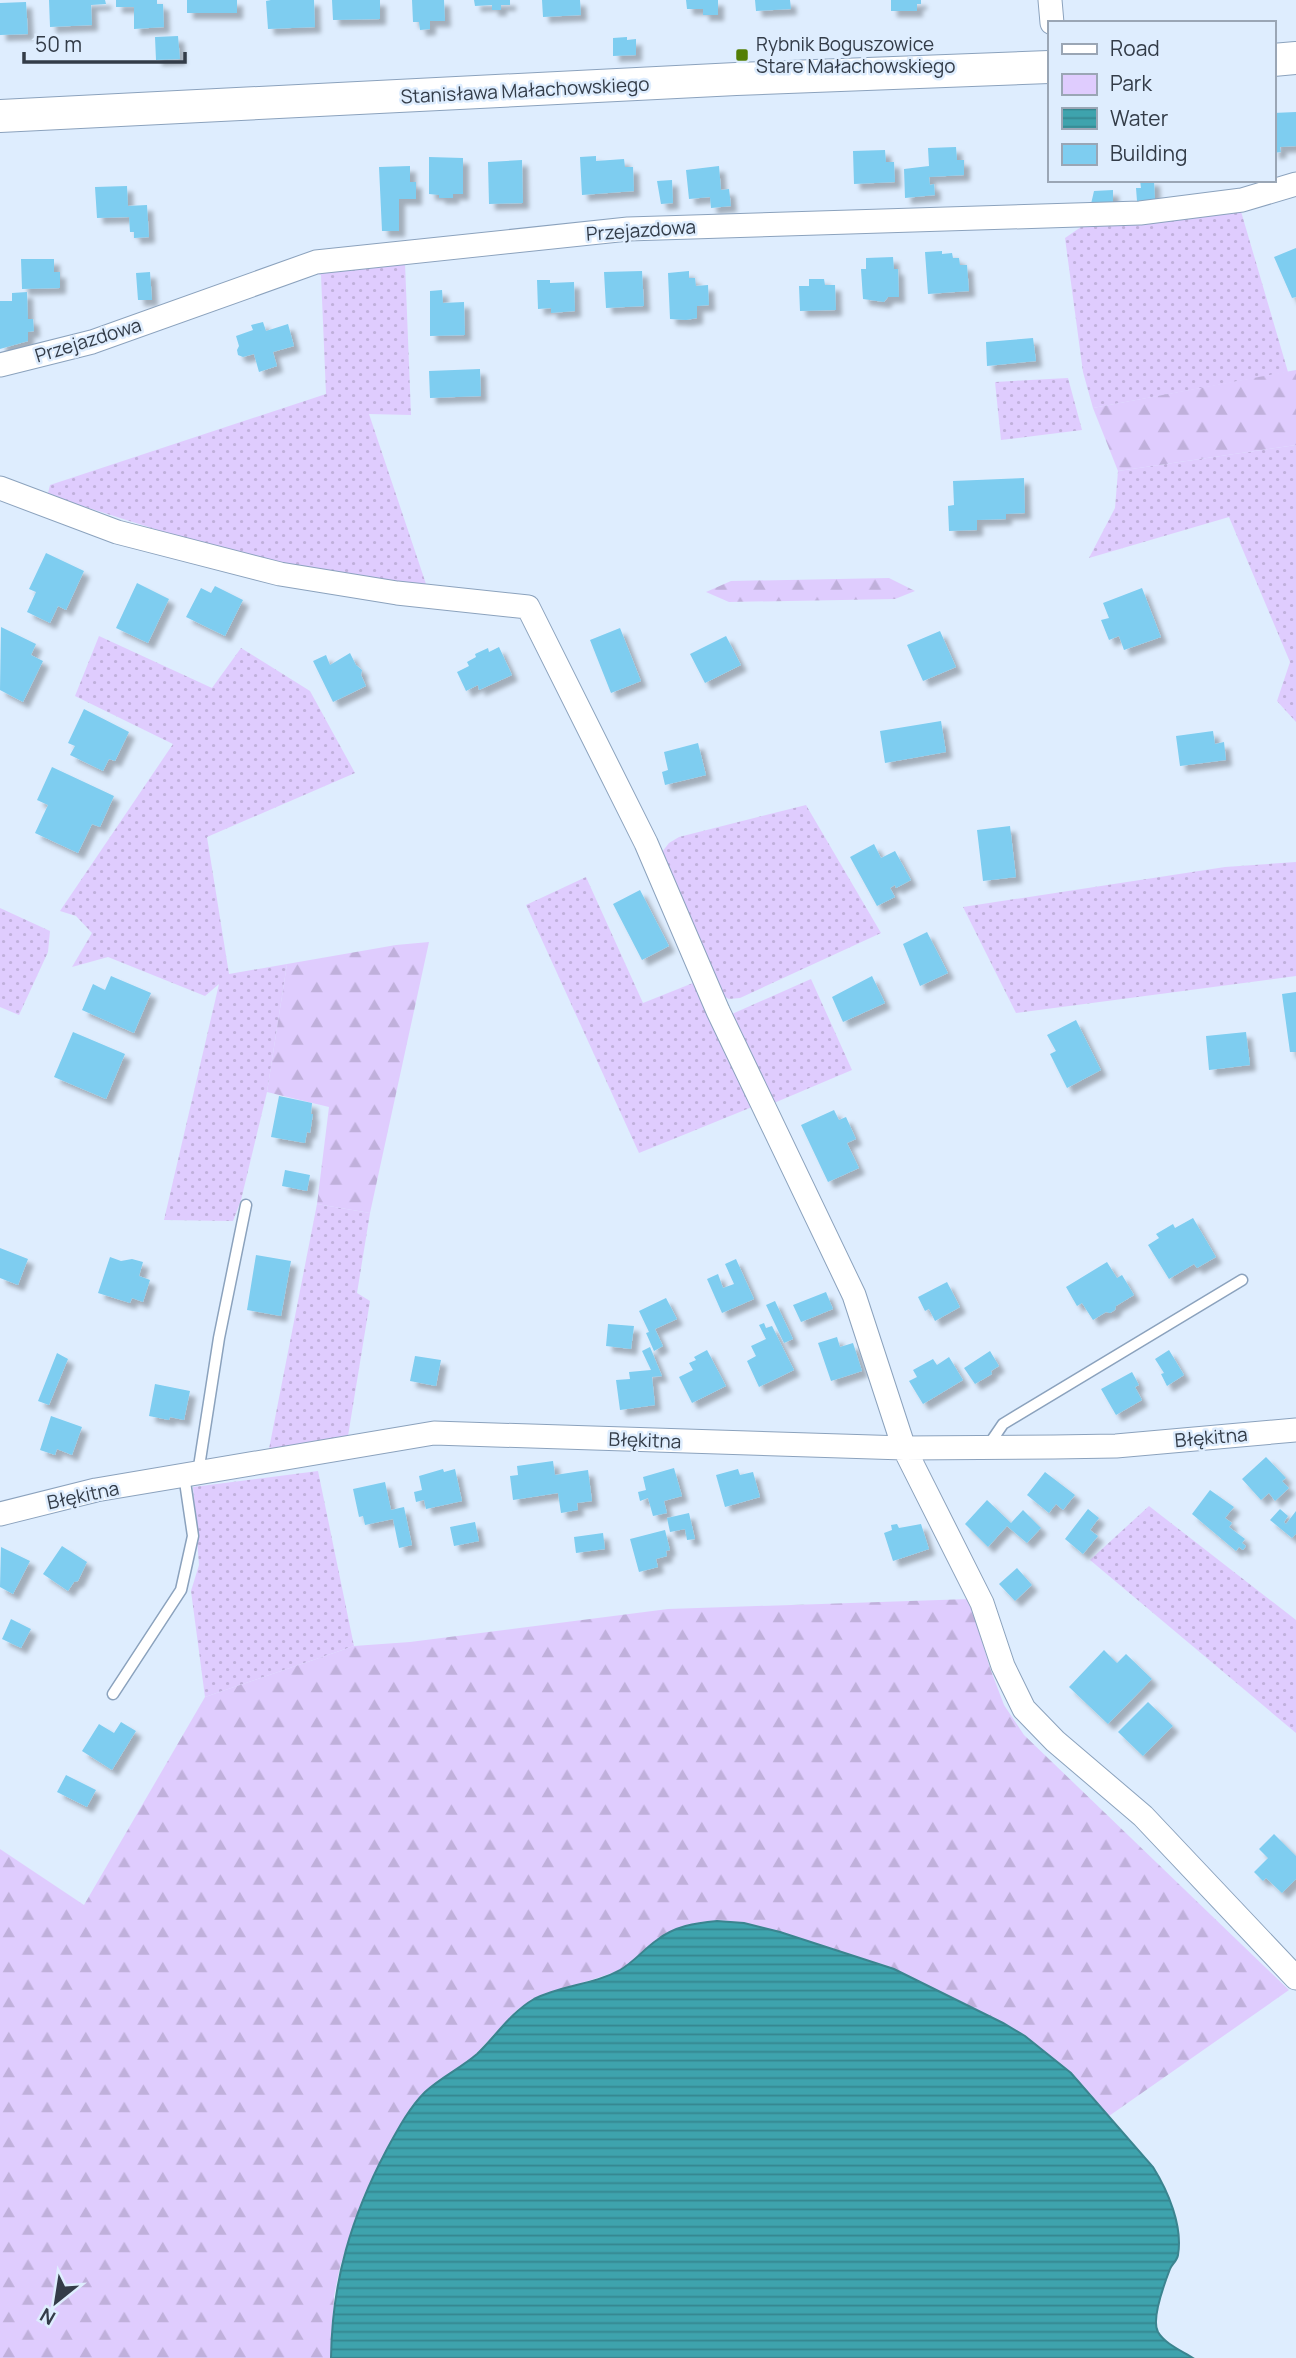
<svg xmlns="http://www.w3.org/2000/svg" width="1296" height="2358" font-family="Manrope,sans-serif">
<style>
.green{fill:url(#green-dots)}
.forest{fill:url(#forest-firs)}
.water{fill:url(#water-rules);stroke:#3b848f;stroke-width:2}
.building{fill:#7ecdf0;filter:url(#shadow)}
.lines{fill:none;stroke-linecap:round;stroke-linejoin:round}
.lane-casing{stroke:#8ba2bd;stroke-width:13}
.street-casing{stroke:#8ba2bd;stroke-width:25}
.secondary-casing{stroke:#8ba2bd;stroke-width:34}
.lane{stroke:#fff;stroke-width:10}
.street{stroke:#fff;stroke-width:23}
.secondary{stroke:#fff;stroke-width:32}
.poi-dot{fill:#527e05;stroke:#deedfe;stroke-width:2.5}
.labels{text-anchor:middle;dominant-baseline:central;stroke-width:5;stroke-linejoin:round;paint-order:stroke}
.poi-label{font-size:19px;fill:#333c48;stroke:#deedfe;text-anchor:start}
.street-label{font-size:19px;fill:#333c48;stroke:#deedfe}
</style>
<defs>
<pattern id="green-dots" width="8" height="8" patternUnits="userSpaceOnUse" patternTransform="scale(1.75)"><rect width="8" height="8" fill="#dfccfe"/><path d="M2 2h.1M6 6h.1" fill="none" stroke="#c0b0db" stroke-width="1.8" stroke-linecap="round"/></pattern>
<pattern id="forest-firs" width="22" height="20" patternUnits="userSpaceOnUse" patternTransform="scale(1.75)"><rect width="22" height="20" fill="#dfccfe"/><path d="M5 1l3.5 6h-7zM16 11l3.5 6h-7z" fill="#c0b0db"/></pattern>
<pattern id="water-rules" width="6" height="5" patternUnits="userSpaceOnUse" patternTransform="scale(1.75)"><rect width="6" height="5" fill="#3ea3ad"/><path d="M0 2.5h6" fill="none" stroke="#35868f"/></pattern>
<filter id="shadow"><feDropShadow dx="6" dy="6" stdDeviation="2" flood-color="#0004"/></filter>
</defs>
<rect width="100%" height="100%" fill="#deedfe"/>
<path class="green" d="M 1240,208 L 1288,372 L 1093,408 L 1083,372 L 1065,238 L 1081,227 Z
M 405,263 L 411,415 L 369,414 L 427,587 L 277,568 L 73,503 L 48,493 L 50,485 L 326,394 L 321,275 L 310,272 Z
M 1068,378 L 1082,430 L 1001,440 L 995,382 Z
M 1296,445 L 1296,722 L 1277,701 L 1290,662 L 1229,517 L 1089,558 L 1115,508 L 1118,471 Z
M 99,636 L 212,688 L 241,648 L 310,691 L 355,773 L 207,837 L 229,974 L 287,964 L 267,1092 L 241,1200 L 233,1221 L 164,1220 L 219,984 L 205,996 L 108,957 L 72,967 L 92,933 L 76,916 L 60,911 L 173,744 L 75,696 Z
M 806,805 L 881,933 L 740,998 L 729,999 L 720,994 L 666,879 L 662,852 L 669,843 L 679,837 Z
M 1296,862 L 1296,976 L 1016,1013 L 963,907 L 1225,867 Z
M 586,877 L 643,1003 L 698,981 L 757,1105 L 639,1153 L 526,905 Z
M 0,908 L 50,931 L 48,952 L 19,1015 L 0,1007 Z
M 811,979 L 852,1070 L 774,1103 L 732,1014 Z
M 317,1204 L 370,1213 L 357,1293 L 370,1301 L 348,1436 L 269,1449 Z
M 318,1471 L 354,1646 L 205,1697 L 191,1591 L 199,1565 L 193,1487 Z
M 1149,1506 L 1296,1620 L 1296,1733 L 1090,1560 Z"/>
<path class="forest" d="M 1296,370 L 1296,445 L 1118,471 L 1093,408 Z
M 889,578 L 915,591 L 895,599 L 729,602 L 706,592 L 731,581 Z
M 429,942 L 370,1213 L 317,1204 L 329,1107 L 267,1092 L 287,964 L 396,945 Z
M 969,1599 L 990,1668 L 1004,1705 L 1024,1735 L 1289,1990 L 1109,2116 L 1071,2073 L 1025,2036 L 895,1969 L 864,1959 L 744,1923 L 639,1956 L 621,1970 L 537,1998 L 518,2009 L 467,2063 L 438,2080 L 416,2102 L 377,2169 L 363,2197 L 353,2226 L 340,2267 L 334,2296 L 331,2358 L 0,2358 L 0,1849 L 84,1905 L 205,1697 L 354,1646 L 410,1642 L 668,1609 Z"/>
<path class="water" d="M 717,1921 L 744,1923 L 780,1932 L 894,1969 L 1003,2023 L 1025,2036 L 1071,2073 L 1153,2167 C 1168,2191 1183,2226 1178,2255 C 1177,2261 1172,2264 1170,2269 C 1165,2282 1151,2320 1158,2332 C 1165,2344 1182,2351 1193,2358 L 331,2358 C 332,2281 351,2217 387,2149 C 398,2129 409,2108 425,2092 C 441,2077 461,2068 477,2054 C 496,2036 510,2013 534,1999 C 561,1985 593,1985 620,1970 C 634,1962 644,1949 657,1940 C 675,1926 695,1923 717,1921 Z"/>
<path class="building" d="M 49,0 L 105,0 L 106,4 L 91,5 L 92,25 L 50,27 Z
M 116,0 L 157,0 L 157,4 L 163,4 L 164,27 L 134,29 L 134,7 L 116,7 Z
M 187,0 L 237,0 L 237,13 L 187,13 Z
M 271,0 L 314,0 L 315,27 L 268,29 L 266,1 Z
M 332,0 L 380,0 L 380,19 L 333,20 Z
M 412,0 L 444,0 L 445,21 L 430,21 L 430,29 L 420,30 L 419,22 L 413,22 Z
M 474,0 L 510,0 L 510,5 L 501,5 L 501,10 L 492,10 L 492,5 L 475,6 Z
M 542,0 L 580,0 L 581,15 L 543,17 Z
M 686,0 L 718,0 L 718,15 L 703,15 L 703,9 L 687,9 Z
M 755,0 L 790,0 L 791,9 L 756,11 Z
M 891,0 L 921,0 L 921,4 L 917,4 L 917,11 L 891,11 Z
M 26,2 L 28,34 L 0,35 L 0,3 Z
M 178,36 L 180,59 L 156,60 L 155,37 Z
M 627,37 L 627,40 L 636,39 L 636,55 L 613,56 L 613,38 Z
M 1296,112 L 1296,146 L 1280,147 L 1281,152 L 1273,153 L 1273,113 Z
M 956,147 L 957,160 L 964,160 L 964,175 L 929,177 L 930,185 L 934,184 L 935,195 L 905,198 L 904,169 L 929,166 L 928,148 Z
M 885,150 L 886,162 L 894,162 L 895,182 L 854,184 L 853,151 Z
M 596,156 L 596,161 L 624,159 L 625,167 L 633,167 L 634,191 L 582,195 L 580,157 Z
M 429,157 L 463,158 L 463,194 L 453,194 L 453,198 L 439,198 L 439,195 L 429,194 Z
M 522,160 L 523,203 L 489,204 L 488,162 Z
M 410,166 L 410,182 L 416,182 L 416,199 L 399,199 L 399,231 L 382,231 L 379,167 Z
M 719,166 L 721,190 L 729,189 L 731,206 L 711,208 L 710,197 L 689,199 L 686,170 Z
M 672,180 L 673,203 L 661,204 L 657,181 Z
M 1140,180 L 1154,180 L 1155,200 L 1137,201 L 1136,188 L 1141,188 Z
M 127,186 L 128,206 L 147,205 L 149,237 L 134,238 L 134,232 L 130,232 L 129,217 L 97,218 L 95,187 Z
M 1113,190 L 1113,203 L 1091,204 L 1094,191 Z
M 1296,248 L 1296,297 L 1292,298 L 1274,257 Z
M 942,251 L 942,254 L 952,253 L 953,258 L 959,258 L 960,265 L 967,265 L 969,291 L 928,294 L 925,252 Z
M 893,257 L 894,269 L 898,269 L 899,297 L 888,297 L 884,302 L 863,299 L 861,269 L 866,269 L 866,258 Z
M 21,259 L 54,259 L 54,272 L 60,272 L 60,288 L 22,289 Z
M 642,271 L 644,306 L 606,308 L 604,272 Z
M 689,271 L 689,278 L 695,278 L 696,286 L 708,285 L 709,305 L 697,306 L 697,318 L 686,320 L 670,319 L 668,273 Z
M 150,272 L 152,300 L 138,300 L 136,273 Z
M 809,279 L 824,279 L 825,285 L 835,285 L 836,310 L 800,311 L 799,286 L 809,286 Z
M 537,280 L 550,280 L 550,283 L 574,282 L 575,311 L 551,313 L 551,308 L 538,309 Z
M 442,290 L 443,303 L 464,302 L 465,335 L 430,336 L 430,291 Z
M 27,292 L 28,319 L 33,319 L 34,331 L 28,332 L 28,341 L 0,349 L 0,301 L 12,301 L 12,293 Z
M 263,322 L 266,331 L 288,324 L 294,346 L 273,352 L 277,366 L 259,372 L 254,354 L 243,357 L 238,355 L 237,350 L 239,346 L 236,336 L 253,330 L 251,325 Z
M 1033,338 L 1036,361 L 987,366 L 986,342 Z
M 480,369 L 481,396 L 430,398 L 429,371 Z
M 1024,478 L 1025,513 L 1006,514 L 1006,519 L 977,520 L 977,530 L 949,531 L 948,506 L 954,505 L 953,481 Z
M 46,553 L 84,571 L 66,610 L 58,606 L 50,623 L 27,612 L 36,592 L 29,589 Z
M 137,583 L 169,599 L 148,643 L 116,628 Z
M 215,586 L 243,600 L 225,636 L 186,617 L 201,588 L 211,593 Z
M 1142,588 L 1161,637 L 1124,650 L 1119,636 L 1109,640 L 1101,620 L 1109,618 L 1103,603 Z
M 1,627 L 36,644 L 31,655 L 43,661 L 23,702 L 0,690 Z
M 620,628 L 641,681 L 611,693 L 590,640 Z
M 940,631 L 956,667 L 923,681 L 907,645 Z
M 726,636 L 741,665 L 705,683 L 690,654 Z
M 499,647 L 512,675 L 479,690 L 478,685 L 466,691 L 457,672 L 469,666 L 467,662 L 476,657 L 475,654 L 488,648 L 489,652 Z
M 350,653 L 356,665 L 362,670 L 361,675 L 366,686 L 333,702 L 313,661 L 326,655 L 330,665 Z
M 84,709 L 129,732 L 115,761 L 109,759 L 103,771 L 70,755 L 75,746 L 68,743 Z
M 941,721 L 946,752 L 885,763 L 880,731 Z
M 1213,731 L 1215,744 L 1224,742 L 1226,760 L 1180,766 L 1176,736 Z
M 698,743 L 706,775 L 665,785 L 662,772 L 668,770 L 664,752 Z
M 52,767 L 114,796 L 100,827 L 92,824 L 78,853 L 35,833 L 48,805 L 37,800 Z
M 1010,826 L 1016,877 L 983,881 L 977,830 Z
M 874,844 L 881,858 L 895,851 L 911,880 L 896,888 L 895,885 L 890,888 L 895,897 L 877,906 L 850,857 Z
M 640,890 L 669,946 L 642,960 L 613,904 Z
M 927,932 L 948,973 L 920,986 L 903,944 Z
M 111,976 L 151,993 L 134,1033 L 82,1010 L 93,984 L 105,990 Z
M 872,976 L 885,1003 L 843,1022 L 832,997 Z
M 1296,992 L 1296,1052 L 1290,1052 L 1282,994 Z
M 1076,1020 L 1101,1070 L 1067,1088 L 1050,1054 L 1056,1051 L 1047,1035 Z
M 73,1032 L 125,1054 L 106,1099 L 54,1077 Z
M 1246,1032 L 1250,1065 L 1209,1070 L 1206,1036 Z
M 279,1096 L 312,1103 L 311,1114 L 313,1114 L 310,1133 L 307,1132 L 305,1143 L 271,1137 Z
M 834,1110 L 839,1120 L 846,1117 L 856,1139 L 847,1143 L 859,1168 L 828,1182 L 801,1125 Z
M 285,1170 L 310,1175 L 307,1191 L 282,1186 Z
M 1193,1218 L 1216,1257 L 1197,1268 L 1194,1264 L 1169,1279 L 1148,1245 L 1159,1238 L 1156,1234 L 1173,1224 L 1175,1228 Z
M 0,1248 L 28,1259 L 18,1285 L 0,1278 Z
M 256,1255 L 291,1261 L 281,1316 L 247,1310 Z
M 110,1257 L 121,1261 L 132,1259 L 143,1262 L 139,1276 L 150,1280 L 143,1302 L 132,1298 L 130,1303 L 98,1293 Z
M 736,1259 L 754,1299 L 722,1313 L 707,1279 L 718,1274 L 723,1288 L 734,1284 L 725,1264 Z
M 1107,1262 L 1117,1278 L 1122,1275 L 1134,1295 L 1116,1306 L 1115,1310 L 1110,1313 L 1106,1312 L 1093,1320 L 1082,1303 L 1077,1306 L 1066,1287 Z
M 947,1282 L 960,1307 L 935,1321 L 929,1309 L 925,1311 L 918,1297 Z
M 826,1292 L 833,1309 L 801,1322 L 793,1305 Z
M 666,1298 L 677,1319 L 655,1329 L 663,1346 L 654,1351 L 646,1333 L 649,1332 L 639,1311 Z
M 775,1301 L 793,1339 L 784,1343 L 766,1305 Z
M 764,1323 L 766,1328 L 772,1326 L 794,1370 L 759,1387 L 747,1361 L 756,1356 L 751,1346 L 766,1339 L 759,1325 Z
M 608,1324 L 634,1326 L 631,1349 L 606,1346 Z
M 837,1337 L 840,1347 L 853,1343 L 862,1371 L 831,1381 L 818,1343 Z
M 650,1347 L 662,1376 L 652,1377 L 655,1405 L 620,1410 L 616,1380 L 630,1379 L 629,1372 L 651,1370 L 642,1351 Z
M 707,1350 L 726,1386 L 692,1403 L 679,1377 L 693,1370 L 689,1363 L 696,1360 L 694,1357 Z
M 1169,1350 L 1184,1375 L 1167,1386 L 1161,1374 L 1164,1373 L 1155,1359 Z
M 990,1351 L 999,1366 L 991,1371 L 992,1374 L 975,1384 L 964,1368 Z
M 57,1353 L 68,1359 L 49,1405 L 38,1401 Z
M 415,1356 L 441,1360 L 436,1386 L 410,1381 Z
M 949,1357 L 963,1380 L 923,1404 L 909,1381 L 917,1377 L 913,1370 L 933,1359 L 937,1365 Z
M 1132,1372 L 1139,1385 L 1135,1387 L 1142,1400 L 1116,1415 L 1101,1389 Z
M 155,1384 L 190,1391 L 184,1420 L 170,1417 L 169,1420 L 149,1416 Z
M 51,1416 L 82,1427 L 72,1455 L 57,1449 L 55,1455 L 40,1450 Z
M 1266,1457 L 1286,1478 L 1282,1481 L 1289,1488 L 1275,1501 L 1269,1493 L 1261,1500 L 1242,1479 Z
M 553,1461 L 555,1475 L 588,1470 L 592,1501 L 577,1503 L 578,1510 L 561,1513 L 558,1493 L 513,1500 L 510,1476 L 518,1475 L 517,1466 Z
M 674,1468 L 682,1496 L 664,1501 L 667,1513 L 653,1516 L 648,1498 L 640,1501 L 638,1492 L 646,1490 L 643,1477 Z
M 443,1469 L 444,1472 L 455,1469 L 462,1501 L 426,1509 L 424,1500 L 416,1502 L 414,1492 L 422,1490 L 419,1476 Z
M 738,1469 L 740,1475 L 753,1472 L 760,1497 L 725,1507 L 716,1475 Z
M 1045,1472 L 1075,1495 L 1063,1510 L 1056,1504 L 1049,1513 L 1027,1495 Z
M 385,1482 L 391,1510 L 404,1507 L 412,1545 L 399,1548 L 393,1519 L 365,1525 L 363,1516 L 359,1517 L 353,1489 Z
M 1210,1490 L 1234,1507 L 1225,1518 L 1232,1523 L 1229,1527 L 1245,1539 L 1242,1543 L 1246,1546 L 1243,1550 L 1239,1547 L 1236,1551 L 1192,1514 Z
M 987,1500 L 1011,1523 L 1023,1510 L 1041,1528 L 1027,1543 L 1007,1526 L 988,1547 L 965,1524 Z
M 1088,1509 L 1099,1518 L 1090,1530 L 1098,1536 L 1083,1554 L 1065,1539 Z
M 1280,1509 L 1288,1516 L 1284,1522 L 1286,1524 L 1296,1511 L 1296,1534 L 1292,1538 L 1270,1520 Z
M 689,1513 L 695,1539 L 687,1540 L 685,1529 L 670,1532 L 667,1518 Z
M 475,1522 L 479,1541 L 454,1546 L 450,1527 Z
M 897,1524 L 899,1528 L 921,1524 L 929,1549 L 893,1561 L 884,1533 L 892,1530 L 891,1525 Z
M 665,1530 L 670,1550 L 666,1551 L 667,1556 L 656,1559 L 658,1567 L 639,1572 L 630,1539 Z
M 603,1533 L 605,1549 L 576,1553 L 574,1537 Z
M 62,1546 L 87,1562 L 78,1581 L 74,1582 L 68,1591 L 43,1574 Z
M 1,1547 L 30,1561 L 13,1594 L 0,1587 Z
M 1017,1568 L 1032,1585 L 1015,1601 L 999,1584 Z
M 11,1619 L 31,1629 L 21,1648 L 2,1639 Z
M 1104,1650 L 1117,1663 L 1126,1654 L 1152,1679 L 1108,1724 L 1069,1687 Z
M 1148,1702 L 1173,1726 L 1143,1756 L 1118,1732 Z
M 121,1722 L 136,1731 L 112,1770 L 82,1751 L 99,1724 L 114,1733 Z
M 66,1775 L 96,1790 L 87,1807 L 57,1792 Z
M 1274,1834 L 1296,1856 L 1296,1879 L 1282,1893 L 1266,1878 L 1263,1881 L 1254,1872 L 1268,1858 L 1259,1849 Z"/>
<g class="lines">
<g class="lane-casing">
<path id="lane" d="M 988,1446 L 1003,1424 L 1242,1280
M 198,1473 L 219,1338 L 246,1205
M 113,1694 L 181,1590 L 193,1536 L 184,1475"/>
</g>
<g class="street-casing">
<path id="street" d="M 1050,0 L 1052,23
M 0,365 L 92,342 L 316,262 L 628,229 L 1140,213 L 1242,200 L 1296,184
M 0,488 L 117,532 L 280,574 L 397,593 L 528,607 L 646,843 L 718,1011 L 854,1295 L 904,1448 L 982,1603 L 1003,1666 L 1024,1709 L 1055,1741 L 1143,1816 L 1296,1978
M 0,1514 L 96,1490 L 434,1433 L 904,1448 L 1054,1447 L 1116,1446 L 1296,1430"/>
</g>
<g class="secondary-casing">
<path id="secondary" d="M 1273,60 L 1296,58
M 0,116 L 736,79 L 1049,67"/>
</g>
<use href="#lane" class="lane"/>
<use href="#street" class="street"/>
<use href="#secondary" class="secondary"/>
</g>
<rect class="poi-dot" x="735" y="48" width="14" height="14" rx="3.5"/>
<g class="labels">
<g class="poi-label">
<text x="756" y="44">Rybnik Boguszowice<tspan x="756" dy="22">Stare Małachowskiego</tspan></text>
</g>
<g class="street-label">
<text transform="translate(525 90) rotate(-3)">Stanisława Małachowskiego</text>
<text transform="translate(641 230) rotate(-4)">Przejazdowa</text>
<text transform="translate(88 340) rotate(-17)">Przejazdowa</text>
<text transform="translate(1211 1437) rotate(-5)">Błękitna</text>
<text transform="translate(645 1440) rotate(2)">Błękitna</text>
<text transform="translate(83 1495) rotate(-12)">Błękitna</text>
</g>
</g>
<rect x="1048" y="21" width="228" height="161" fill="#deedfe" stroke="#9aa6b5" stroke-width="2"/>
<rect x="1062" y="44" width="35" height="10" fill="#ffffff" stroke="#9aa6b5" stroke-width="2"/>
<text x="1110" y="56" font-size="21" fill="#333c48">Road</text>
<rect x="1062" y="74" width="35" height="21" fill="#dfccfe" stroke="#9aa6b5" stroke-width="2"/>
<text x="1110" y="91" font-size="21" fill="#333c48">Park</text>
<rect x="1062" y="108" width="35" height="21" fill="url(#water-rules)" stroke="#9aa6b5" stroke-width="2"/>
<text x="1110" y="126" font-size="21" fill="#333c48">Water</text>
<rect x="1062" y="144" width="35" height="21" fill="#7ecdf0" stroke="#9aa6b5" stroke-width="2"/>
<text x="1110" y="161" font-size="21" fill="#333c48">Building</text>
<g transform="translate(56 2302) rotate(210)" stroke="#deedfe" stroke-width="5" paint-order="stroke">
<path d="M0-5L12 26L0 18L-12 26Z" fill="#333c48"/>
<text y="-10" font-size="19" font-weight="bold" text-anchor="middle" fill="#333c48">N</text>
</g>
<path d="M24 52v10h161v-10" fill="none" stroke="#333c48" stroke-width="3.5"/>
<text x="35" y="52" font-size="21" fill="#333c48" stroke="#deedfe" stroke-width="5" paint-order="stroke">50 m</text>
</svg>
